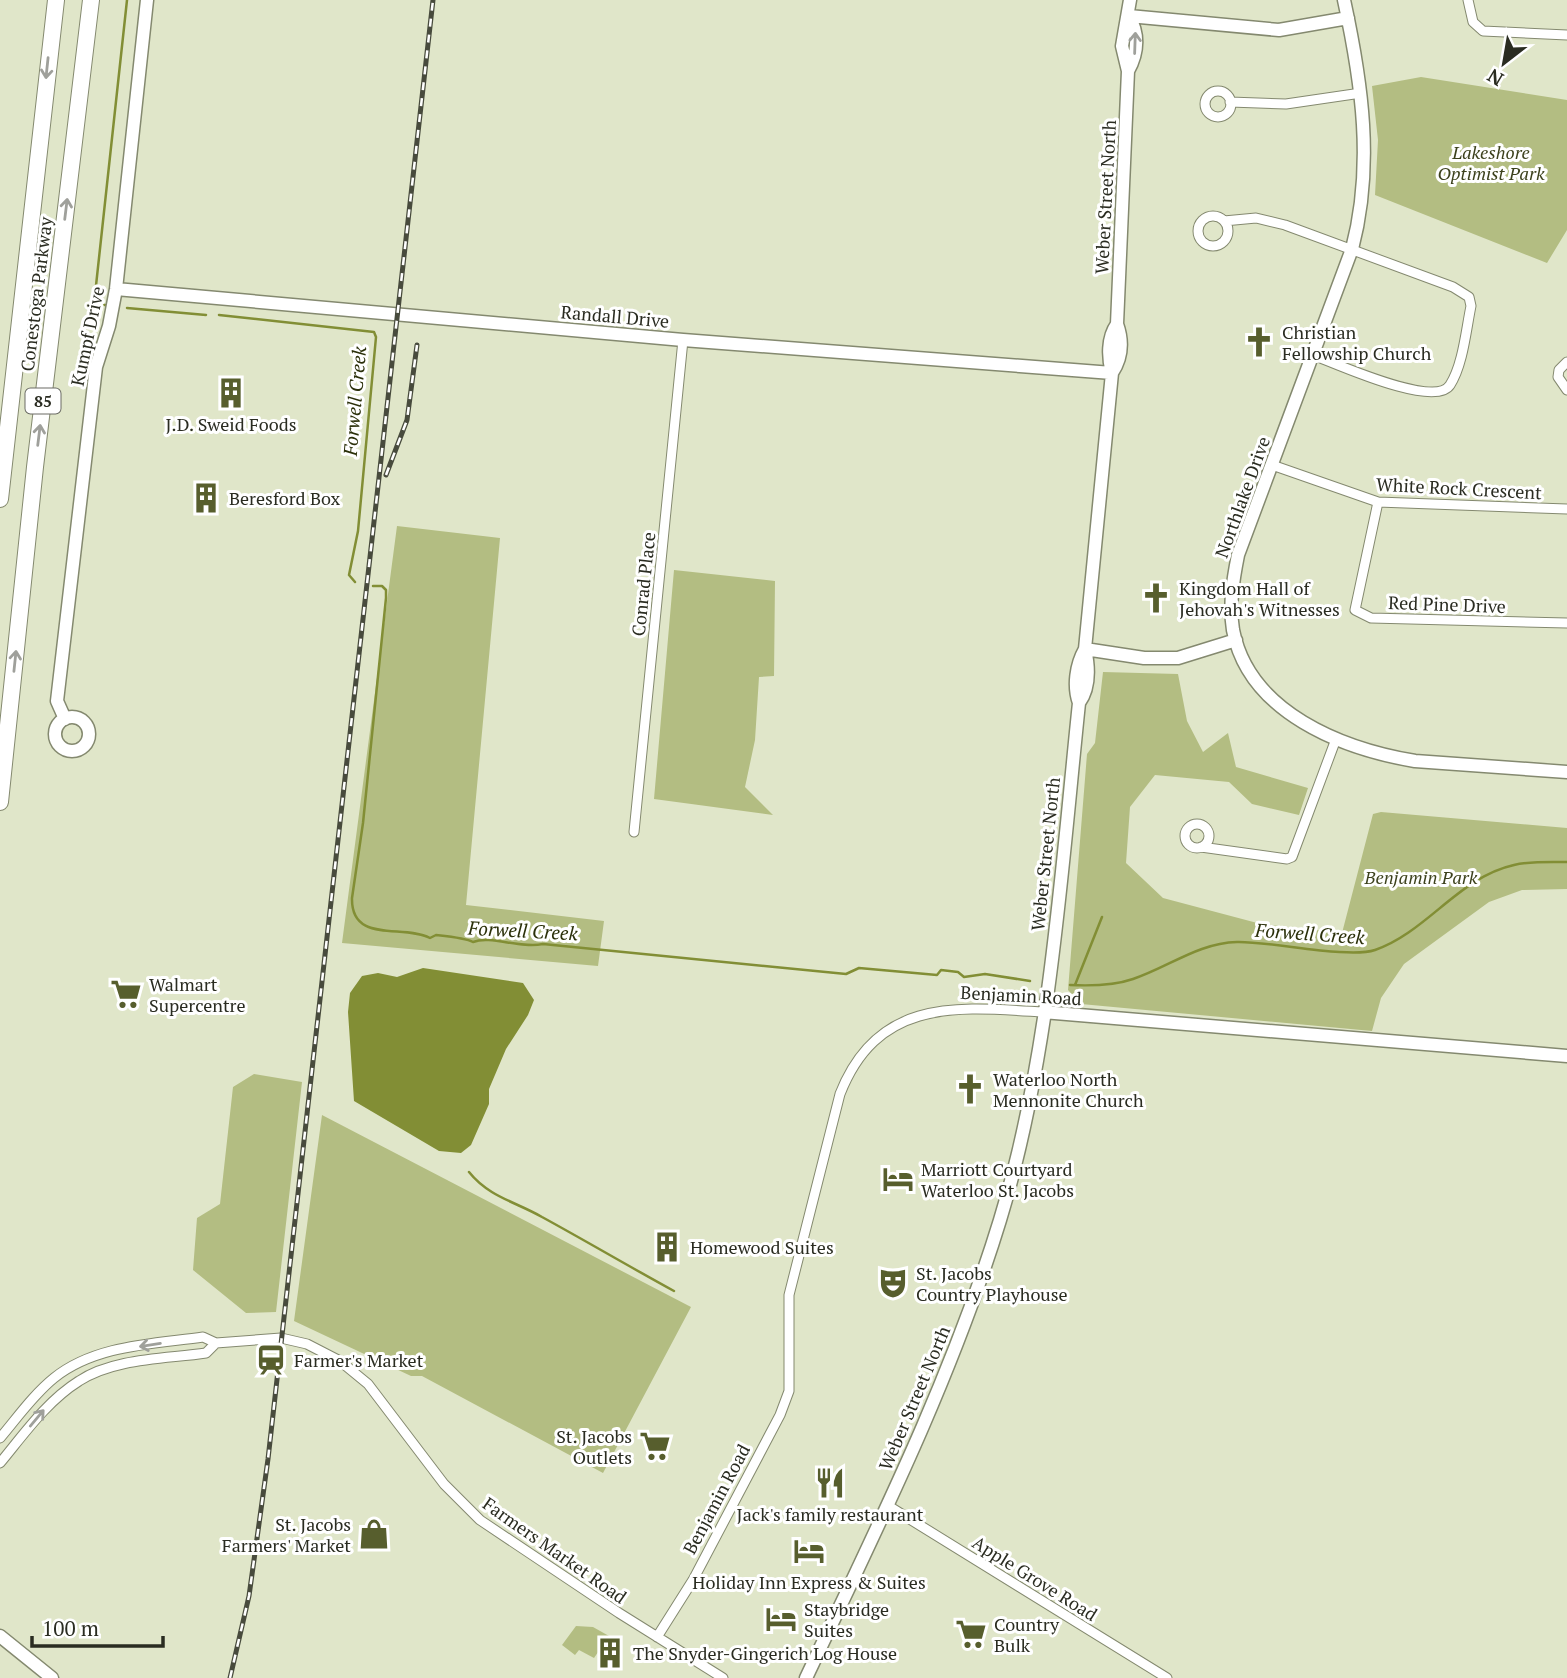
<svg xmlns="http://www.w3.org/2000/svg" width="1567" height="1678" font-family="'PT Serif',serif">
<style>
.green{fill:#b3bd82}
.water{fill:#828e35}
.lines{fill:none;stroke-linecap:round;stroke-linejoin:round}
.stream{stroke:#828e35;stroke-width:2.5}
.street-casing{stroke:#84896f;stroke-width:11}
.secondary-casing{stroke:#84896f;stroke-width:15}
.highway-casing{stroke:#84896f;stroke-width:18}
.street{stroke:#fff;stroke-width:9}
.secondary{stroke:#fff;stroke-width:12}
.highway{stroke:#fff;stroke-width:16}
.rail-casing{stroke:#484b3d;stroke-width:5}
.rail{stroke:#fff;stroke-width:2.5;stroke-dasharray:8;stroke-linecap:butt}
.oneway{stroke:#9fa09b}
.labels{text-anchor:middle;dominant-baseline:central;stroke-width:6;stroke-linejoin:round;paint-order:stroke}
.shield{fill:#fff;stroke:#6a6b64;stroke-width:2}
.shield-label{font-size:16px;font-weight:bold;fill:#2a2c21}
.park-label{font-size:18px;font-style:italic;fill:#3c411c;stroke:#fff}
.street-label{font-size:18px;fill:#2a2c21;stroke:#fff}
.poi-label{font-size:18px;fill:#2a2c21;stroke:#fff;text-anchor:start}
.water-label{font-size:19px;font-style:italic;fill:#2b300a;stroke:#fff}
</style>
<rect width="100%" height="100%" fill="#e0e6c9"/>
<path class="green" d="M 1421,77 L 1567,100 L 1567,230 L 1547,263 L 1375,195 L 1378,140 L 1372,86 Z
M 397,526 L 500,538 L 466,905 L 604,921 L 598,966 L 342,943 Z
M 674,570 L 775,581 L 774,676 L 759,677 L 755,740 L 745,787 L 773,815 L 654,799 Z
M 1103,672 L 1178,674 L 1187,721 L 1203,752 L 1228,733 L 1236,767 L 1308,788 L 1299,815 L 1252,804 L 1229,782 L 1155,775 L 1130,807 L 1126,863 L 1163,898 L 1261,924 L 1342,933 L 1373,814 L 1381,812 L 1567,828 L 1567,889 L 1522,890 L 1489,902 L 1404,964 L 1381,998 L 1372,1031 L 1081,1004 L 1068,990 L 1087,754 L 1095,743 Z
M 254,1074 L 302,1082 L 276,1312 L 246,1313 L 193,1270 L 197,1218 L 220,1204 L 233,1087 Z
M 322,1115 L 691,1307 L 603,1473 L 422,1376 L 411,1376 L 294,1321 Z
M 576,1626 L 593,1627 L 609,1636 L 594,1658 L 579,1650 L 575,1655 L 562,1645 Z"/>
<path class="water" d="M 423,968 L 523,983 L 534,1000 L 528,1015 L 506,1049 L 489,1089 L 489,1104 L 471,1145 L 461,1153 L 439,1151 L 354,1101 L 348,1012 L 350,993 L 362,976 L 378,973 L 397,977 Z"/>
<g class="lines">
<path class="stream" d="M 105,305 L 94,304 L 127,0
M 127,308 L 206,315
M 219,315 L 374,332 L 376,337 L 358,531 L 349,575 L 355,582
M 373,586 L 382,586 L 386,590 L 386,598 L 363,823 L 352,898 C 351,944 403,924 430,938 L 436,935 C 445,936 466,938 473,942 C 491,935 520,949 543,944 L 846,974 L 859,968 L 937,975 L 941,970 L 958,972 L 964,977 L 985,974 L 1030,981
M 1070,985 C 1091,986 1113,986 1133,979 C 1169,967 1198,943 1237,942 C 1271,941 1348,959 1375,950 C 1427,932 1459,877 1514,865 C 1531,861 1550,862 1567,862
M 1075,985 L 1102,917
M 469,1172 C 489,1197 516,1202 542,1217 C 586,1241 630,1267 674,1291"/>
<g class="street-casing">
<path id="street" d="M 1468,0 L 1473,22 L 1483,31 L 1567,35
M1205 104a13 13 0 1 1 26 0a13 13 0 1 1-26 0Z
M 1230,102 L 1286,104 L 1361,93
M1198 231a15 15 0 1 1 30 0a15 15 0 1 1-30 0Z
M 1224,221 L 1256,218 L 1285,225 L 1453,287 L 1469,297 L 1471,306 C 1466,330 1463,365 1450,385 C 1435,409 1335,363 1313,355
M 1567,362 L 1559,370 L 1558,377 L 1567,390
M 1272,465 L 1378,502 L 1567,509
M 1378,502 L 1355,610 L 1371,618 L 1567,623
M1185 836a12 12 0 1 1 24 0a12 12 0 1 1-24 0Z
M 634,832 L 683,340
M 1201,847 L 1287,859 L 1292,857 L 1336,739
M 0,1438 C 17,1418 33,1395 54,1378 C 95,1345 153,1344 203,1337 L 216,1343 L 281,1338 L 307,1344 L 340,1361 L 368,1384 L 444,1484 L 480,1520 L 619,1613 L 723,1678
M 0,1463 C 24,1434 47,1401 79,1381 C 114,1358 166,1359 206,1353 L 216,1343
M 887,1505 L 1167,1678
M 657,1637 L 693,1580 L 780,1415 L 789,1391 L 789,1295 L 840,1094 C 878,997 958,1007 1043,1012"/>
</g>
<g class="secondary-casing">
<path id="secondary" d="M 1344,0 C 1362,83 1374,166 1352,249 L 1238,555 C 1233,580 1229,605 1233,630 C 1249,713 1343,749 1415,761 L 1567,772
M 1129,16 L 1279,30 L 1348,18
M 1128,71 L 1122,46 L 1130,0
M 116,289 L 683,340 L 1112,373
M 1112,373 C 1122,358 1123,341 1117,324 L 1128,71 C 1138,53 1139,34 1129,16
M 1085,649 L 1144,658 L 1178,658 L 1236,640
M 1079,703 C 1090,688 1089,667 1085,649 L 1112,373 C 1108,358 1107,338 1117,324
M55 734a17 17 0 1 1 34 0a17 17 0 1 1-34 0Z
M 65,719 L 57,701 L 96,367 L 109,326 L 116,289 L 147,0
M 1043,1012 L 1567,1056
M 0,1636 L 52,1678
M 806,1678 C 877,1528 951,1380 1000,1220 C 1050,1056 1061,874 1079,703 C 1073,686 1076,665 1085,649"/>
</g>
<g class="highway-casing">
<path id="highway" d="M 0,499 L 56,0
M 0,802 L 35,467 L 91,0"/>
</g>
<use href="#street" class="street"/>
<use href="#secondary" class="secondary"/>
<use href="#highway" class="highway"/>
<g class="rail-casing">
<path id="rail" d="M 386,475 L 407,420 L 417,345
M 230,1678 L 249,1596 L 268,1459 L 433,0"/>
</g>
<use href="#rail" class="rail"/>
</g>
<defs><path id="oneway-shaft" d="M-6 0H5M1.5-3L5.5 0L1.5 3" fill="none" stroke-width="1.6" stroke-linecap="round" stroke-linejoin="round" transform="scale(1.75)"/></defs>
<g class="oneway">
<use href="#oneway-shaft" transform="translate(1135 43) rotate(-88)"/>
<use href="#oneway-shaft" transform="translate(47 68) rotate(96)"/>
<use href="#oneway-shaft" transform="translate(66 209) rotate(-83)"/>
<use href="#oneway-shaft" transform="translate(39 435) rotate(-83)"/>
<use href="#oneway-shaft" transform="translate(15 661) rotate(-84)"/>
<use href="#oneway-shaft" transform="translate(150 1345) rotate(171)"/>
<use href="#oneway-shaft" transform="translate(37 1418) rotate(-50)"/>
</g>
<defs>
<g id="church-bare" transform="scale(2.415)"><path d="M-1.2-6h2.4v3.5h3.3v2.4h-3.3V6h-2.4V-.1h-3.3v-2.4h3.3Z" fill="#575e2d" stroke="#fff" stroke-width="2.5" paint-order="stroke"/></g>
<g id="building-bare" transform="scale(2.415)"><path d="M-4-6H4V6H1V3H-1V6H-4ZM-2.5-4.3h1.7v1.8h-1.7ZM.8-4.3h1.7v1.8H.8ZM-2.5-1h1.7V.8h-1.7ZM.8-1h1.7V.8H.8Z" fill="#575e2d" stroke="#fff" stroke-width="2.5" paint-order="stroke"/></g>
<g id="supermarket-bare" transform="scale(2.415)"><path d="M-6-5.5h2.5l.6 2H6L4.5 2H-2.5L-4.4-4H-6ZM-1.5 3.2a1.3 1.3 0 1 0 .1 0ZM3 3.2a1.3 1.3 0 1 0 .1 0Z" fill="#575e2d" stroke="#fff" stroke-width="2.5" paint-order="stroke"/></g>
<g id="hotel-bare" transform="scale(2.415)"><path d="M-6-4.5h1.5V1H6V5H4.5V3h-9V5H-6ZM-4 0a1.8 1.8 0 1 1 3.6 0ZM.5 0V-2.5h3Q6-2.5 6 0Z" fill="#575e2d" stroke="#fff" stroke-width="2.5" paint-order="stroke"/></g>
<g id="theatre-bare" transform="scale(2.415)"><path d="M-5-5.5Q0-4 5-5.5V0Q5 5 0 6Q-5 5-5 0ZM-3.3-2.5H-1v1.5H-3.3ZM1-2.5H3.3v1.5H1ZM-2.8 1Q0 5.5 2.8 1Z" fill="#575e2d" stroke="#fff" stroke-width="2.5" paint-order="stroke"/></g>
<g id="station-bare" transform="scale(2.415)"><path d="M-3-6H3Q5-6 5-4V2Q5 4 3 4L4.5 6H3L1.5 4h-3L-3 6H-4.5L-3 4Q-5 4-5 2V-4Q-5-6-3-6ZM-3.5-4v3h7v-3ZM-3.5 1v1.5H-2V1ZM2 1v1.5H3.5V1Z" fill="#575e2d" stroke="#fff" stroke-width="2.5" paint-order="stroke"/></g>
<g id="restaurant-bare" transform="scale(2.415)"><path d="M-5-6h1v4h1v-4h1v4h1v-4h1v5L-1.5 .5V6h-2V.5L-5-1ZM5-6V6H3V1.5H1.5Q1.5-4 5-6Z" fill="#575e2d" stroke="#fff" stroke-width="2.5" paint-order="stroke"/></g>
<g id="shop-bare" transform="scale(2.415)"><path d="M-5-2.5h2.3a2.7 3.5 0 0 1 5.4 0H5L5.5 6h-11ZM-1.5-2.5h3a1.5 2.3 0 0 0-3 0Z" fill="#575e2d" stroke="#fff" stroke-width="2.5" paint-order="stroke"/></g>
</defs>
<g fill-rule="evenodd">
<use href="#church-bare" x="1259" y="342"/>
<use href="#building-bare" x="231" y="393"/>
<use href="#building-bare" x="206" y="498"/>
<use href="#church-bare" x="1156" y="598"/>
<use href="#supermarket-bare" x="126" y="994"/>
<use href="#church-bare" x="970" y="1089"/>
<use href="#hotel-bare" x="898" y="1179"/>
<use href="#building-bare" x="667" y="1247"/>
<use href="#theatre-bare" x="893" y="1283"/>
<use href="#station-bare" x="271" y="1360"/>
<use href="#supermarket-bare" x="655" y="1446"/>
<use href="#restaurant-bare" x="830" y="1483"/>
<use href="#shop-bare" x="374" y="1534"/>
<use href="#hotel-bare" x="809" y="1551"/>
<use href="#hotel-bare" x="781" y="1619"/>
<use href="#supermarket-bare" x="971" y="1634"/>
<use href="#building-bare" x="610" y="1653"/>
</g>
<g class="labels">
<rect class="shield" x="25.5" y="388.5" width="35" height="25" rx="5"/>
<g class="shield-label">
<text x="43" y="401">85</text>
</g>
<g class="park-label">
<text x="1491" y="152">Lakeshore<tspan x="1491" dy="21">Optimist Park</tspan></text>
<text x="1421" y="877">Benjamin Park</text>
</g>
<g class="street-label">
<text transform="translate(1105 197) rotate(-87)">Weber Street North</text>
<text transform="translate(36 294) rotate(-83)">Conestoga Parkway</text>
<text transform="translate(615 316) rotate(5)">Randall Drive</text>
<text transform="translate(87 336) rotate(-78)">Kumpf Drive</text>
<text transform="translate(1459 488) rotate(3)">White Rock Crescent</text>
<text transform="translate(1242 497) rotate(-70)">Northlake Drive</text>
<text transform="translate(643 584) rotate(-84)">Conrad Place</text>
<text transform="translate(1447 604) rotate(2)">Red Pine Drive</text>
<text transform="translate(1045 854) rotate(-84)">Weber Street North</text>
<text transform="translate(1021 995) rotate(3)">Benjamin Road</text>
<text transform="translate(914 1398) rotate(-67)">Weber Street North</text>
<text transform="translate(716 1499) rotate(-62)">Benjamin Road</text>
<text transform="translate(555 1550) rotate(35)">Farmers Market Road</text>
<text transform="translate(1035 1578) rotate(32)">Apple Grove Road</text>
</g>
<g class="poi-label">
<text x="1282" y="332">Christian<tspan x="1282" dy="21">Fellowship Church</tspan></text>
<text x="231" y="424" text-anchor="middle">J.D. Sweid Foods</text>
<text x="229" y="498">Beresford Box</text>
<text x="1179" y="588">Kingdom Hall of<tspan x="1179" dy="21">Jehovah's Witnesses</tspan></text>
<text x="149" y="984">Walmart<tspan x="149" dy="21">Supercentre</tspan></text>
<text x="993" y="1079">Waterloo North<tspan x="993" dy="21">Mennonite Church</tspan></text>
<text x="921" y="1169">Marriott Courtyard<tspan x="921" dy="21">Waterloo St. Jacobs</tspan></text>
<text x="690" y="1247">Homewood Suites</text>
<text x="916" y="1273">St. Jacobs<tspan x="916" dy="21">Country Playhouse</tspan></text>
<text x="294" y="1360">Farmer's Market</text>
<text x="632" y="1436" text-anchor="end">St. Jacobs<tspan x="632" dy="21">Outlets</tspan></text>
<text x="830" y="1514" text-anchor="middle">Jack's family restaurant</text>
<text x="351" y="1524" text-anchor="end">St. Jacobs<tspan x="351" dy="21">Farmers' Market</tspan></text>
<text x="809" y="1582" text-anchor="middle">Holiday Inn Express &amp; Suites</text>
<text x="804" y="1609">Staybridge<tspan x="804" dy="21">Suites</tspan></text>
<text x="994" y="1624">Country<tspan x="994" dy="21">Bulk</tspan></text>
<text x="633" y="1653">The Snyder-Gingerich Log House</text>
</g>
<g class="water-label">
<text transform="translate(354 401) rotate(-85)">Forwell Creek</text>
<text transform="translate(523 930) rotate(3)">Forwell Creek</text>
<text transform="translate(1310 933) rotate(4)">Forwell Creek</text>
</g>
</g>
<g transform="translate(1504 63) rotate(211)" stroke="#ffffff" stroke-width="5" paint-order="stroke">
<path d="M0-5L12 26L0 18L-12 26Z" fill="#2a2c21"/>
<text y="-10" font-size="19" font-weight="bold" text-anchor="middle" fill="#2a2c21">N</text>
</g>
<path d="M32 1636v10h131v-10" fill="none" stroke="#2a2c21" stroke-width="3.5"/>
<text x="42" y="1636" font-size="21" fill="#2a2c21" stroke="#ffffff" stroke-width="5" paint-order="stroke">100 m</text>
</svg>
